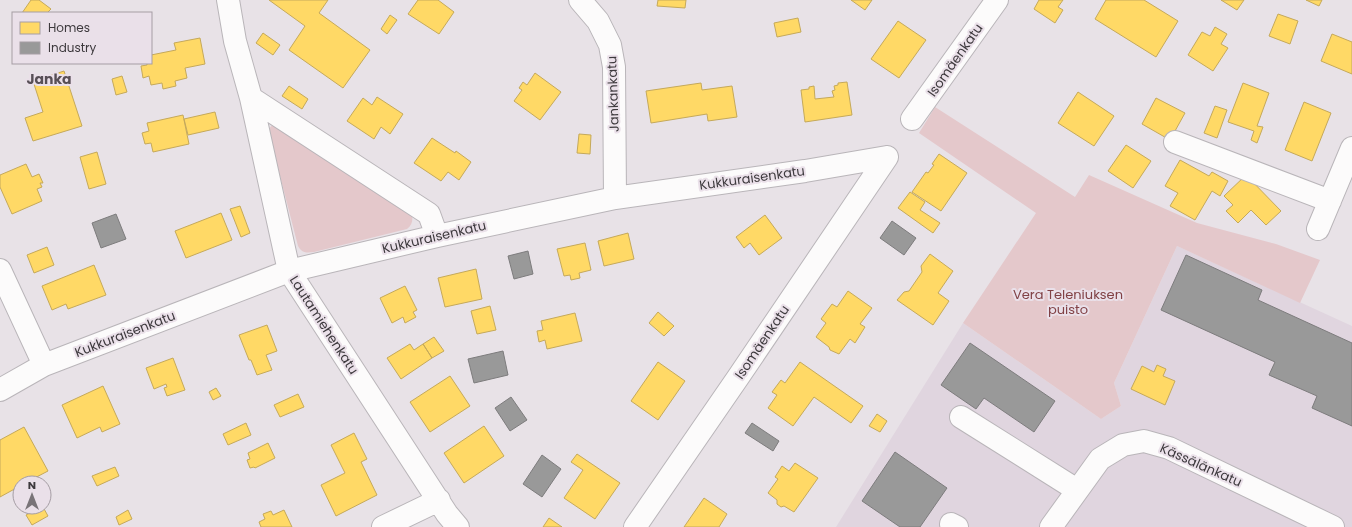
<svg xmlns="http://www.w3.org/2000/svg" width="1352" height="527" font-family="Poppins,sans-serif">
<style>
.built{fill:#e0d5df}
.green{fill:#e4c8cb}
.homes{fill:#ffd966;stroke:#c5a95a}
.industry{fill:#999;stroke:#7d7c7d}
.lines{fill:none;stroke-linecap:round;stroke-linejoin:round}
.minor-casing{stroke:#b9b5b9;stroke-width:24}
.minor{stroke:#fcfbfb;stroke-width:22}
.labels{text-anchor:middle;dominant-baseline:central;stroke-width:4;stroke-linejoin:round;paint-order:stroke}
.street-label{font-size:13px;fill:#3d393d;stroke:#eae0e9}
.park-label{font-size:13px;fill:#814145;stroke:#eae0e9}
.neighbourhood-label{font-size:14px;font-weight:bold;fill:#574f56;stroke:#eae0e9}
</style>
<rect width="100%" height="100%" fill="#e8e2e7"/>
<path class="built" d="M 1177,246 L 1352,326 L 1352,527 L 836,527 L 963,323 L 1101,419 L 1121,406 L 1114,383 Z"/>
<path class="green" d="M 935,107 L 1075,197 L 1089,175 L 1197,223 L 1276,244 L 1320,260 L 1300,303 L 1177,246 L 1114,383 L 1121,406 L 1101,419 L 963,323 L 1036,213 L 919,133 Z
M 274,124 L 412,215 C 413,221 412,225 407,229 L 314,252 C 306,253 302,253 298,246 L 269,133 C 269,128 270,127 274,124 Z"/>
<path class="homes" d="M 31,0 L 39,0 L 51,9 L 47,13 L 22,13 Z
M 269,0 L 328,0 L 319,13 L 370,50 L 343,88 L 289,50 L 305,26 Z
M 418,0 L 438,0 L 454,12 L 439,34 L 408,14 Z
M 658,0 L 686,0 L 685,8 L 657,6 Z
M 851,0 L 872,0 L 865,10 Z
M 1039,0 L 1063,0 L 1058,7 L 1063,10 L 1055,23 L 1034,9 Z
M 1106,0 L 1144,0 L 1178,21 L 1156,57 L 1095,19 Z
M 1221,0 L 1244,0 L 1237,10 Z
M 1306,0 L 1322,0 L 1319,6 Z
M 1278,14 L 1298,21 L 1290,44 L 1269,36 Z
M 390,15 L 397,20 L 387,34 L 381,29 Z
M 798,18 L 801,32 L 777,37 L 774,23 Z
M 898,21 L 926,40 L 899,78 L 871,59 Z
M 1215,27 L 1227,34 L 1221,44 L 1228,48 L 1213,71 L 1188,55 L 1202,32 L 1210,36 Z
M 263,33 L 280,45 L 273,55 L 256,43 Z
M 1332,34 L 1352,42 L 1352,74 L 1321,61 Z
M 200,38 L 205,64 L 185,68 L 187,78 L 175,81 L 176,86 L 163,89 L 162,83 L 151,85 L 149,76 L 143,78 L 141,66 L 147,65 L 147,63 L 151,63 L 151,55 L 176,50 L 174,43 Z
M 64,71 L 82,126 L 33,141 L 25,118 L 43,112 L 33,81 Z
M 535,73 L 561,92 L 540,120 L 514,101 L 522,90 L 519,88 L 523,82 L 527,85 Z
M 122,76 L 127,92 L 116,95 L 112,79 Z
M 847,82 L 852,115 L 805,122 L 801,90 L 809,89 L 809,87 L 814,86 L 815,99 L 834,97 L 832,91 L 835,90 L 834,86 L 838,85 L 838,83 Z
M 701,83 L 702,90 L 732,86 L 737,117 L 708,121 L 707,114 L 651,123 L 646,91 Z
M 1243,83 L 1269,93 L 1257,126 L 1263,127 L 1257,143 L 1251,140 L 1254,131 L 1228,122 Z
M 289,86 L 308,99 L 302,109 L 282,96 Z
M 1078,92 L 1114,116 L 1094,146 L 1058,123 Z
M 377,97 L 403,114 L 390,134 L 381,127 L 374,139 L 347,121 L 363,98 L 372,105 Z
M 1156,98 L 1185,113 L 1170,140 L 1142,124 Z
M 1304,102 L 1331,113 L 1312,161 L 1285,150 Z
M 1215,106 L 1227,110 L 1217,138 L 1204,133 Z
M 215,112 L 219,128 L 188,135 L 184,119 Z
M 183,115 L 189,144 L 153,152 L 151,143 L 145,144 L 142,133 L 149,131 L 147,123 Z
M 579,134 L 591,135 L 590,154 L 577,153 Z
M 432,138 L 455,153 L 456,151 L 471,162 L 459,180 L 448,172 L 441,181 L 414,163 Z
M 1126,145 L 1151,161 L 1133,188 L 1108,171 Z
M 97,152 L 106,184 L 89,189 L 80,157 Z
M 939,154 L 967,173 L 941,211 L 912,192 L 926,172 L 928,173 L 934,165 L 932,164 Z
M 1180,160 L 1209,176 L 1212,172 L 1228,181 L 1220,196 L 1212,191 L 1195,220 L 1170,206 L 1178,193 L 1165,186 Z
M 26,164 L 32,177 L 39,174 L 43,183 L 40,183 L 42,187 L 37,189 L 42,201 L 12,214 L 0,187 L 0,175 Z
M 1246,175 L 1281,211 L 1266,225 L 1251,210 L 1238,223 L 1226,211 L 1233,205 L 1224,196 Z
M 910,192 L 925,202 L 920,210 L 940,223 L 933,233 L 898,208 Z
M 240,206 L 250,233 L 241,237 L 230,209 Z
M 221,213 L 232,240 L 186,258 L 175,231 Z
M 765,215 L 782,238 L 759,255 L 750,243 L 744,248 L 736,237 Z
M 628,233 L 634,259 L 604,266 L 598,241 Z
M 585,243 L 591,270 L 579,273 L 580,278 L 571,280 L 570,275 L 564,276 L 557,249 Z
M 47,247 L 54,265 L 34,273 L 27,255 Z
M 930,254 L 953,271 L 938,293 L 949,301 L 933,325 L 897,300 L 904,292 L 909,291 L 922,272 L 921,266 Z
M 94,265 L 106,295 L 68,309 L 66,304 L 52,310 L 42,286 Z
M 476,269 L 482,299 L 445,307 L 438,278 Z
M 405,286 L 417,310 L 413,312 L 416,317 L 405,323 L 403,317 L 392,323 L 380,298 Z
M 848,291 L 872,308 L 860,324 L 865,327 L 855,343 L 850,339 L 839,354 L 830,350 L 829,347 L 816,337 L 826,323 L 821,319 L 832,304 L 837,307 Z
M 490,306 L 496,330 L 477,334 L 471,311 Z
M 658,312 L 674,326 L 664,336 L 649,323 Z
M 575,313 L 582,341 L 547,349 L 545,340 L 539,342 L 537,331 L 543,330 L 541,321 Z
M 267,325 L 277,351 L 266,355 L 272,370 L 257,375 L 251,360 L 249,360 L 239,335 Z
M 434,337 L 444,351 L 432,358 L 423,344 Z
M 410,344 L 414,350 L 423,344 L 432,358 L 401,379 L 387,358 Z
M 173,358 L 185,390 L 167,396 L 164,388 L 167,387 L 166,384 L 154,389 L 146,368 Z
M 658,362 L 685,381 L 658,420 L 631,401 Z
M 800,362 L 863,406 L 851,423 L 814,397 L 793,426 L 768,408 L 777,395 L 772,392 L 781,380 L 785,383 Z
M 1157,365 L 1166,369 L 1163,376 L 1175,381 L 1165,405 L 1131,389 L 1142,366 L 1154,372 Z
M 450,376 L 470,406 L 430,432 L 410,402 Z
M 103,386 L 120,424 L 102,432 L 100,427 L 77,438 L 62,405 Z
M 216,388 L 221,396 L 213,400 L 209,392 Z
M 298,394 L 304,407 L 280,417 L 274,405 Z
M 877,414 L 887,421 L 880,432 L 869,426 Z
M 246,423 L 251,435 L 228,445 L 223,434 Z
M 484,426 L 504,456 L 464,483 L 444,453 Z
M 24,427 L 48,471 L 25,483 L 20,483 L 20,486 L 0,497 L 0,440 Z
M 354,433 L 367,459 L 361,462 L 377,495 L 336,516 L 321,485 L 345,473 L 331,445 Z
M 268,443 L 275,458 L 255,468 L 254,467 L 250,468 L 247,460 L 250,459 L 248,453 Z
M 577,454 L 620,483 L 595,519 L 564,498 L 583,470 L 571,462 Z
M 795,463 L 818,478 L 794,512 L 784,506 L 781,507 L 777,504 L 777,500 L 768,493 L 778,479 L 775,477 L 782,466 L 789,471 Z
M 115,467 L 119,476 L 97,486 L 92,476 Z
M 704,498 L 727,514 L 719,527 L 684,527 Z
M 41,507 L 43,507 L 48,516 L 32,525 L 26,515 Z
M 128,510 L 132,519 L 119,525 L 116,517 Z
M 284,510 L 292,527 L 261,527 L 259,522 L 265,519 L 263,514 L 271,511 L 273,515 Z
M 549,518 L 562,527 L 543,527 Z"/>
<path class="industry" d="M 116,214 L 126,239 L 101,248 L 92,223 Z
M 892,221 L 916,238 L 904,255 L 880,238 Z
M 528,251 L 533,274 L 514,279 L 508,256 Z
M 1186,255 L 1262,290 L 1258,300 L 1352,343 L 1352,426 L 1312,408 L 1317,396 L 1269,375 L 1275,362 L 1161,310 Z
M 970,343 L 1055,401 L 1034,432 L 984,398 L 976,409 L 941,385 Z
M 503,351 L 508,375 L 474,383 L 468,359 Z
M 511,397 L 527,420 L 510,431 L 495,408 Z
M 752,423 L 779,441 L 773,451 L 745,433 Z
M 895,452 L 947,488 L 920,527 L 900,527 L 862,501 Z
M 542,455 L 561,469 L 542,497 L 523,484 Z"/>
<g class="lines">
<g class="minor-casing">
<path id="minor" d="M 228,0 L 235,41 L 251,98 L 289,271 L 447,514 L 458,527
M 580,0 L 598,21 L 610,45 L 614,67 L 615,198
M 251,98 L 429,214 L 437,236
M 912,119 L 997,0
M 1175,142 L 1330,201
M 1318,229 L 1352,148
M 0,270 L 44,365
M 0,390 L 44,365 L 289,271 L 437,236 L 615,198 L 805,171 L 887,157
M 961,417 L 1077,490
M 951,524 L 957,527
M 383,527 L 439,500
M 635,527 L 739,376 L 887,157
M 1051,527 L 1100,459 L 1123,445 L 1144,441 L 1169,448 L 1333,527"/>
</g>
<use href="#minor" class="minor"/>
</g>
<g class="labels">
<g class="street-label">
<text transform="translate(955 60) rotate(-55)">Isomäenkatu</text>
<text transform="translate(613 94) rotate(-92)">Jankankatu</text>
<text transform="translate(752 178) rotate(-8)">Kukkuraisenkatu</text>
<text transform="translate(434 237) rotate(-13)">Kukkuraisenkatu</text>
<text transform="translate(324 325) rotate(57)">Lautamiehenkatu</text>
<text transform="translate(125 334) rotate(-21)">Kukkuraisenkatu</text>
<text transform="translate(762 342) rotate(-56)">Isomäenkatu</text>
<text transform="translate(1201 465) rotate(24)">Kässälänkatu</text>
</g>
<g class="park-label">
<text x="1068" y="294">Vera Teleniuksen<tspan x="1068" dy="15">puisto</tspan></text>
</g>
<g class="neighbourhood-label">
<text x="49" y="79">Janka</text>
</g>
</g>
<rect x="12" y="12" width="140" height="52" fill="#eae0e9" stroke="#a59da4"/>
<rect x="20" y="22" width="20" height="12" fill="#ffd966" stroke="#a59da4"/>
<text x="48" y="32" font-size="12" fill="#3d393d">Homes</text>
<rect x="20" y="42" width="20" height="12" fill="#999999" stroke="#a59da4"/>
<text x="48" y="52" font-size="12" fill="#3d393d">Industry</text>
<g transform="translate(32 495)"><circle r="19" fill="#eae0e9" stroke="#a59da4"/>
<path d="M0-3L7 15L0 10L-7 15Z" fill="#797478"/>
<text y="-6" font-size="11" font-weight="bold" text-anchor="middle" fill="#3d393d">N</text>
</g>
</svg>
